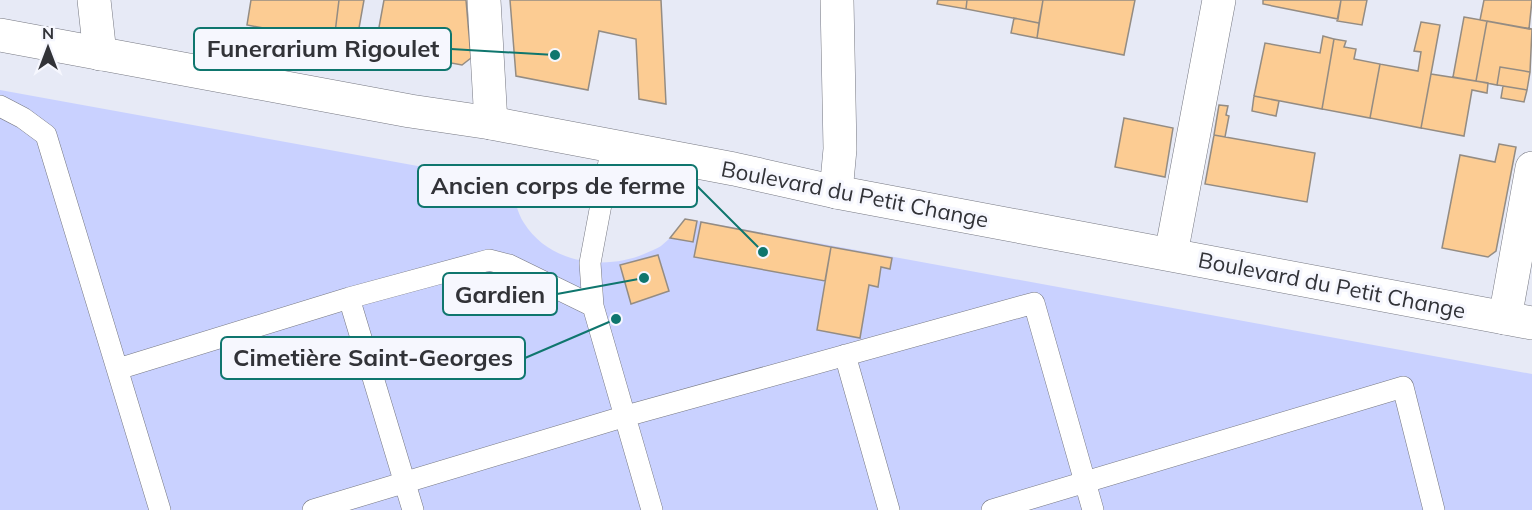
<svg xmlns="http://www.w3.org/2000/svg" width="1532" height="510" font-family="Mulish,sans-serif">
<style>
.green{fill:#c9d1ff}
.building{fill:#fccc93;stroke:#948c83;stroke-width:1.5}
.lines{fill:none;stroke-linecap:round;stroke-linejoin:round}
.service-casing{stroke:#767882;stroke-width:22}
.minor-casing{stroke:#767882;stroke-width:34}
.secondary-casing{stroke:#767882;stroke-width:34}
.service{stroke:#fff;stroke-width:21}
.minor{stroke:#fff;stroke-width:33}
.secondary{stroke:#fff;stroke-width:33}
.labels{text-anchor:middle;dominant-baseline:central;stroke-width:6;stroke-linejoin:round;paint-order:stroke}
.street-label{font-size:22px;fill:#323338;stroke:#f6f7fe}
.leader{fill:none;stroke:#0f766e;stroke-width:2}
.callout-dot{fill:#0f766e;stroke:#f6f7fe;stroke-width:2}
.callout{fill:#f6f7fe;stroke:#0f766e;stroke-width:2}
.callout-label{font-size:24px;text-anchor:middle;font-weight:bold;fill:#323338}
</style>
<rect width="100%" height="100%" fill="#e7eaf6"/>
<path class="green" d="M 0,90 L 511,183 C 514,196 517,213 524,223 C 549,263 604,271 644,254 C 650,251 657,249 661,246 C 671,238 679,228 687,219 L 1532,374 L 1532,510 L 0,510 Z"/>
<path class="building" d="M 251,0 L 339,0 L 334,41 L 247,25 Z
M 339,0 L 364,0 L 356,45 L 334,41 Z
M 384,0 L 466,0 L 471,58 L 462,65 L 375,49 Z
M 510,0 L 661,0 L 666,104 L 639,99 L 636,39 L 599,31 L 588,90 L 516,76 Z
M 938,0 L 967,0 L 966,9 L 937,4 Z
M 967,0 L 1043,0 L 1039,23 L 966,9 Z
M 1043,0 L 1135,0 L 1124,55 L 1037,38 Z
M 1263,0 L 1341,0 L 1338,19 L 1263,4 Z
M 1341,0 L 1367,0 L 1362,25 L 1337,21 Z
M 1484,0 L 1532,0 L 1529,29 L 1480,20 Z
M 1464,17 L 1487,21 L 1476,81 L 1453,77 Z
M 1014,18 L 1039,23 L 1037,38 L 1011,33 Z
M 1487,21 L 1532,29 L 1530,72 L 1500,67 L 1497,85 L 1476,81 Z
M 1421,22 L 1440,25 L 1421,128 L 1370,118 L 1380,64 L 1418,71 L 1421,52 L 1414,51 Z
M 1323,36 L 1334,39 L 1322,109 L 1254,96 L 1265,43 L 1320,53 Z
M 1334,39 L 1346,41 L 1344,47 L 1356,49 L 1354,59 L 1380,64 L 1370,118 L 1322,109 Z
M 1500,67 L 1530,72 L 1527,90 L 1497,85 Z
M 1431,74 L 1488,83 L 1487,93 L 1472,90 L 1464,136 L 1421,128 Z
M 1503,86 L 1527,90 L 1524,102 L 1501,98 Z
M 1254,96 L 1279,101 L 1276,116 L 1252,111 Z
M 1219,105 L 1228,106 L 1226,115 L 1229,116 L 1225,137 L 1214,135 Z
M 1124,118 L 1173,128 L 1165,177 L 1115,167 Z
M 1214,135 L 1315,153 L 1307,202 L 1205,184 Z
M 1499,144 L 1516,147 L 1496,251 L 1488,257 L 1442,248 L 1460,155 L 1495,162 Z
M 685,219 L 697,221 L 693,242 L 670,238 Z
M 701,222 L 831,247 L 825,281 L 694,257 Z
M 831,247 L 892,258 L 890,269 L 881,267 L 878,287 L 869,285 L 860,338 L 817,330 Z
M 658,255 L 669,291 L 631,304 L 620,265 Z"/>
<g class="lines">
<g class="service-casing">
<path id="service" d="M 0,106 L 23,118 L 46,135 L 160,510
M 612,146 L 590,263 L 593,306 L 652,510
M 349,298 L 413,510
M 845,355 L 889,510
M 118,369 L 349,298 L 489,260 L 509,265 L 593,306
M 313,510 L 626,416 L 1034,303 L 1093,510
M 992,510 L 1403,387 L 1434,510"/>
</g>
<g class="minor-casing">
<path id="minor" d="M 94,0 L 100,54
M 484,0 L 491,123
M 836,192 L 840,149 L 837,0
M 1171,254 L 1219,0
M 1505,318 L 1532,168"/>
</g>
<g class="secondary-casing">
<path id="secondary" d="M 0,35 L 410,111 L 491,123 L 734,169 L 836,192 L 1532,323"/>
</g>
<use href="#service" class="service"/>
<use href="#minor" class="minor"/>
<use href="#secondary" class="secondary"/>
</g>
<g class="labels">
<g class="street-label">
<text transform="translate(855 194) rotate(11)">Boulevard du Petit Change</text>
<text transform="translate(1332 285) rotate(11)">Boulevard du Petit Change</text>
</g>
</g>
<path class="leader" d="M555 55L451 49M763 252L697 186M644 278L557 294M616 319L525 358"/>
<g class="callout-dot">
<circle cx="555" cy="55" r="6"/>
<circle cx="763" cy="252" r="6"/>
<circle cx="644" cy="278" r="6"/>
<circle cx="616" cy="319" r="6"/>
</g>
<g class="callout">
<rect x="194" y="28" width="257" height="42" rx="6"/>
<rect x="418" y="165" width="279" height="42" rx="6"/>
<rect x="443" y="273" width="114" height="42" rx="6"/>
<rect x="221" y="337" width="304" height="42" rx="6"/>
</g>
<g class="callout-label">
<text x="323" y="57">Funerarium Rigoulet</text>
<text x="558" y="194">Ancien corps de ferme</text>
<text x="500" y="303">Gardien</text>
<text x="373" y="366">Cimetière Saint-Georges</text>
</g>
<g transform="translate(48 48)" stroke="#f6f7fe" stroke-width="4.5" paint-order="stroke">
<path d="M0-4.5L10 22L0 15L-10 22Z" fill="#323338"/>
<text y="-9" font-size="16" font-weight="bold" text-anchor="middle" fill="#323338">N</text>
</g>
</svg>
